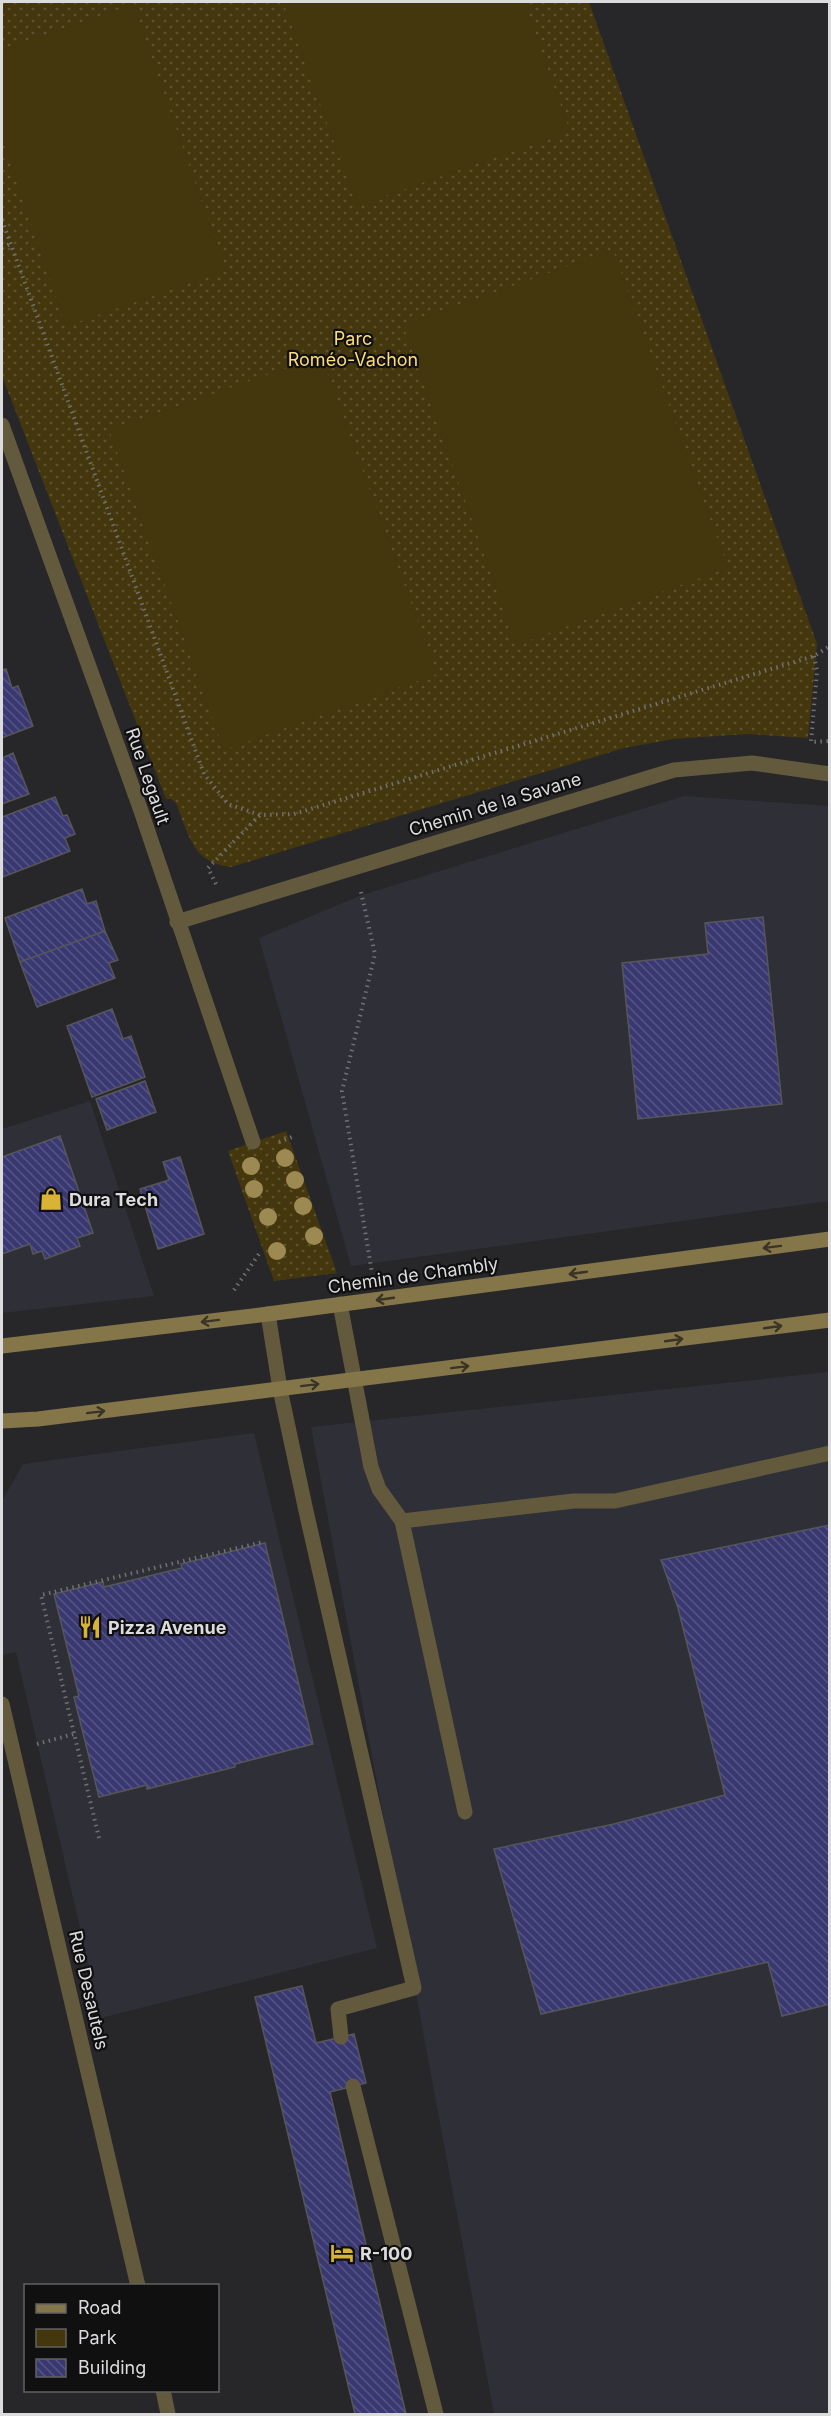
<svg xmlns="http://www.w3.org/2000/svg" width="831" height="2416" font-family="Inter,sans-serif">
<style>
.built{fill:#2f3037}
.green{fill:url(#green-dots)}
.pitch{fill:#44370d}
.building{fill:url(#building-back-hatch);stroke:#565659;stroke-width:1.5}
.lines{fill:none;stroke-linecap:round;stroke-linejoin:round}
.path{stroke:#717173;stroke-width:4;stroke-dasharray:1.5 4.5;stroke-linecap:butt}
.service{stroke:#635a3e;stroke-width:15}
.minor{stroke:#635a3e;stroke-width:15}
.secondary{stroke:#857649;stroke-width:15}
.tree{fill:#9d8a53}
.oneway{stroke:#393425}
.labels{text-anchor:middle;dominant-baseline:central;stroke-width:4.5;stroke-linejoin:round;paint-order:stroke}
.park-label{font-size:18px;fill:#fddb76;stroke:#101011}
.street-label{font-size:18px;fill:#dcdcde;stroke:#101011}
.poi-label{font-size:18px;font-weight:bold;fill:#dcdcde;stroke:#101011;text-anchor:start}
</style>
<defs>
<pattern id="green-dots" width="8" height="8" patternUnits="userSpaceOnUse" patternTransform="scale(1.5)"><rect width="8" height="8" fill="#44370d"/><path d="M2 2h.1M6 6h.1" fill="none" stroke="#5e5330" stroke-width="1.8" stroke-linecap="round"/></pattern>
<pattern id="building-back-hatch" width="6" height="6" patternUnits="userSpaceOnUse" patternTransform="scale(1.5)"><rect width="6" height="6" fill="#3a3871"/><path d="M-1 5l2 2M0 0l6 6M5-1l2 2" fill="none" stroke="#565485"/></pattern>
</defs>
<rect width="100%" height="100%" fill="#272729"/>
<path class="built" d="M 684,796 L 829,806 L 829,1201 L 351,1266 L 259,938 L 362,895 Z
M 90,1101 L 154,1296 L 2,1313 L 2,1129 Z
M 829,1372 L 829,2414 L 494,2414 L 311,1427 Z
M 254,1433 L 377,1948 L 101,2018 L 16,1652 L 2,1655 L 2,1501 L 23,1464 Z"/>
<path class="green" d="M 2,2 L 589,2 L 817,644 L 808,738 L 747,734 L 673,739 L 624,748 L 231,867 C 192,863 189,835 176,803 L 171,799 L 166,799 L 2,376 Z
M 286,1131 L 337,1273 L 274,1281 L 228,1151 Z"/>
<path class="pitch" d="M 283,2 L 524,2 L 570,131 L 357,206 Z
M 133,4 L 226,271 L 66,326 L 2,137 L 2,50 Z
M 613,250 L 728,568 L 516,645 L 403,325 Z
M 321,356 L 437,674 L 224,750 L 109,430 Z"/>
<path class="building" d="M 6,669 L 12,688 L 18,686 L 33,726 L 2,738 L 2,670 Z
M 13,753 L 29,794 L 2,804 L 2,758 Z
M 55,797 L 63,816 L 67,815 L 75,834 L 65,838 L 70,851 L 3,877 L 2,817 Z
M 82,889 L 87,904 L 96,901 L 105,931 L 20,962 L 5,918 Z
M 763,917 L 782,1104 L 638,1119 L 622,963 L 708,954 L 705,923 Z
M 105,931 L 118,960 L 109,963 L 115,978 L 37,1007 L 20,962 Z
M 112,1009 L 123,1039 L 131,1036 L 145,1077 L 92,1097 L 67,1026 Z
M 145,1081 L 156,1112 L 107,1130 L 96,1099 Z
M 60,1136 L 93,1233 L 77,1238 L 80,1246 L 45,1259 L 42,1251 L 33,1254 L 30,1244 L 2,1254 L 2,1157 Z
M 180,1157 L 204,1234 L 158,1249 L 140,1189 L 169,1180 L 163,1162 Z
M 830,1525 L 830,2004 L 782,2016 L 768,1962 L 541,2014 L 494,1849 L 614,1824 L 725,1795 L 678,1608 L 661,1560 Z
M 265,1543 L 313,1744 L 235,1764 L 235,1767 L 147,1789 L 147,1785 L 99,1797 L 74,1697 L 79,1696 L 54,1594 L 103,1582 L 104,1587 L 182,1568 L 181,1564 Z
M 302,1986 L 316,2043 L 354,2034 L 366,2083 L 330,2092 L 406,2414 L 355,2414 L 255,1997 Z"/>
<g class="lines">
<path class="path" d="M 2,220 L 204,774 L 228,804 L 260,815 L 294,814 L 814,656 L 830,646
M 2,248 L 10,244
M 814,656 L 817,671 L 811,742 L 830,741
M 216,884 L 208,868 L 260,815
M 361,892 L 375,954 L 342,1091 L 372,1273
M 279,1142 L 292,1137
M 234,1290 L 261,1251
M 37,1744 L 74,1734
M 99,1838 L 41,1595 L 263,1542"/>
<path class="service" d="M 340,1304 L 371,1467 L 379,1489 L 402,1521
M 268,1314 L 280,1389 L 306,1511 L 414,1988 L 338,2009 L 341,2037
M 465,1812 L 402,1521 L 574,1501 L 615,1501 L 830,1453
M 353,2086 L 436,2414"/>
<path class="minor" d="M 2,425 L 140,808 L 253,1142
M 177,922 L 674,770 L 752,763 L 830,774
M 2,1704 L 138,2286
M 163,2390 L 168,2414"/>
<path class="secondary" d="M 2,1346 L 268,1314 L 830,1239
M 2,1421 L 38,1419 L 830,1320"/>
</g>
<g class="tree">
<circle cx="285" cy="1158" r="9"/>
<circle cx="251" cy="1166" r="9"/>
<circle cx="295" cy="1180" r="9"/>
<circle cx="254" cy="1189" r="9"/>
<circle cx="303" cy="1206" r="9"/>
<circle cx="268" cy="1217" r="9"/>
<circle cx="314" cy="1236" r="9"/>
<circle cx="277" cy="1251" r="9"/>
</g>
<defs><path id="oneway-shaft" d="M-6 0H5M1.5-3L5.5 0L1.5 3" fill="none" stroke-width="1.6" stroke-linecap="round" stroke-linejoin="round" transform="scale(1.5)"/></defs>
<g class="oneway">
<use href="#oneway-shaft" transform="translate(772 1247) rotate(173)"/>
<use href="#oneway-shaft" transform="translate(578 1273) rotate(172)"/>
<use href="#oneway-shaft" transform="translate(385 1299) rotate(172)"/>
<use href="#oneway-shaft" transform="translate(210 1321) rotate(173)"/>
<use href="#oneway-shaft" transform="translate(773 1327) rotate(-8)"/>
<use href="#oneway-shaft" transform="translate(674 1340) rotate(-8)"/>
<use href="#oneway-shaft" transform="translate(460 1367) rotate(-7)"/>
<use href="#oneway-shaft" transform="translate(310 1385) rotate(-7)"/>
<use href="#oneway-shaft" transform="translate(96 1412) rotate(-7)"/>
</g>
<defs>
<g id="shop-bare" transform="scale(1.8)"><path d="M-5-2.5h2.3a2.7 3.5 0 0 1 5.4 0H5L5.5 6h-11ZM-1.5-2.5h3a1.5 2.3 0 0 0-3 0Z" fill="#d9b334" stroke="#101011" stroke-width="2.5" paint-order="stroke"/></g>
<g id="restaurant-bare" transform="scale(1.8)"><path d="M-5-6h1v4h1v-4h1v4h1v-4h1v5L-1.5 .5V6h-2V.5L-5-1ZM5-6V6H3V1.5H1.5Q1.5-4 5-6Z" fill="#d9b334" stroke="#101011" stroke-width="2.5" paint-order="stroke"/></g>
<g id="hotel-bare" transform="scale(1.8)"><path d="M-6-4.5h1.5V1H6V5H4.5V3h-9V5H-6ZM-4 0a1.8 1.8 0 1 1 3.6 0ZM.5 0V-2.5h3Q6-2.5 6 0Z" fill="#d9b334" stroke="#101011" stroke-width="2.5" paint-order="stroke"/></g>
</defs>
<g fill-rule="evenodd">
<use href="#shop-bare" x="51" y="1199"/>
<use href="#restaurant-bare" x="90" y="1627"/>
<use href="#hotel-bare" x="342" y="2253"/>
</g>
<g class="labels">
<g class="park-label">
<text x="353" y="338">Parc<tspan x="353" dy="21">Roméo-Vachon</tspan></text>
</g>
<g class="street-label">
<text transform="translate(148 776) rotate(71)">Rue Legault</text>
<text transform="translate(495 804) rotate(-17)">Chemin de la Savane</text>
<text transform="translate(413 1275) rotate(-8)">Chemin de Chambly</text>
<text transform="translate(89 1990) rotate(77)">Rue Desautels</text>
</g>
<g class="poi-label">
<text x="69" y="1199">Dura Tech</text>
<text x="108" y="1627">Pizza Avenue</text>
<text x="360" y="2253">R-100</text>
</g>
</g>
<rect width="831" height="2416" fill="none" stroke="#dcdcde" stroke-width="6"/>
<rect x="24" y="2284" width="195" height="108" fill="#101011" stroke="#626263" stroke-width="1.5"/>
<rect x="36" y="2304" width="30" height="9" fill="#857649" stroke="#626263" stroke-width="1.5"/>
<text x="78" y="2314" font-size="18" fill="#dcdcde">Road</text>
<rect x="36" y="2329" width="30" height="18" fill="#44370d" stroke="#626263" stroke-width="1.5"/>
<text x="78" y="2344" font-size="18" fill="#dcdcde">Park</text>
<rect x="36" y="2359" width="30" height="18" fill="url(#building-back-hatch)" stroke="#626263" stroke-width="1.5"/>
<text x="78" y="2374" font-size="18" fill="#dcdcde">Building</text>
</svg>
